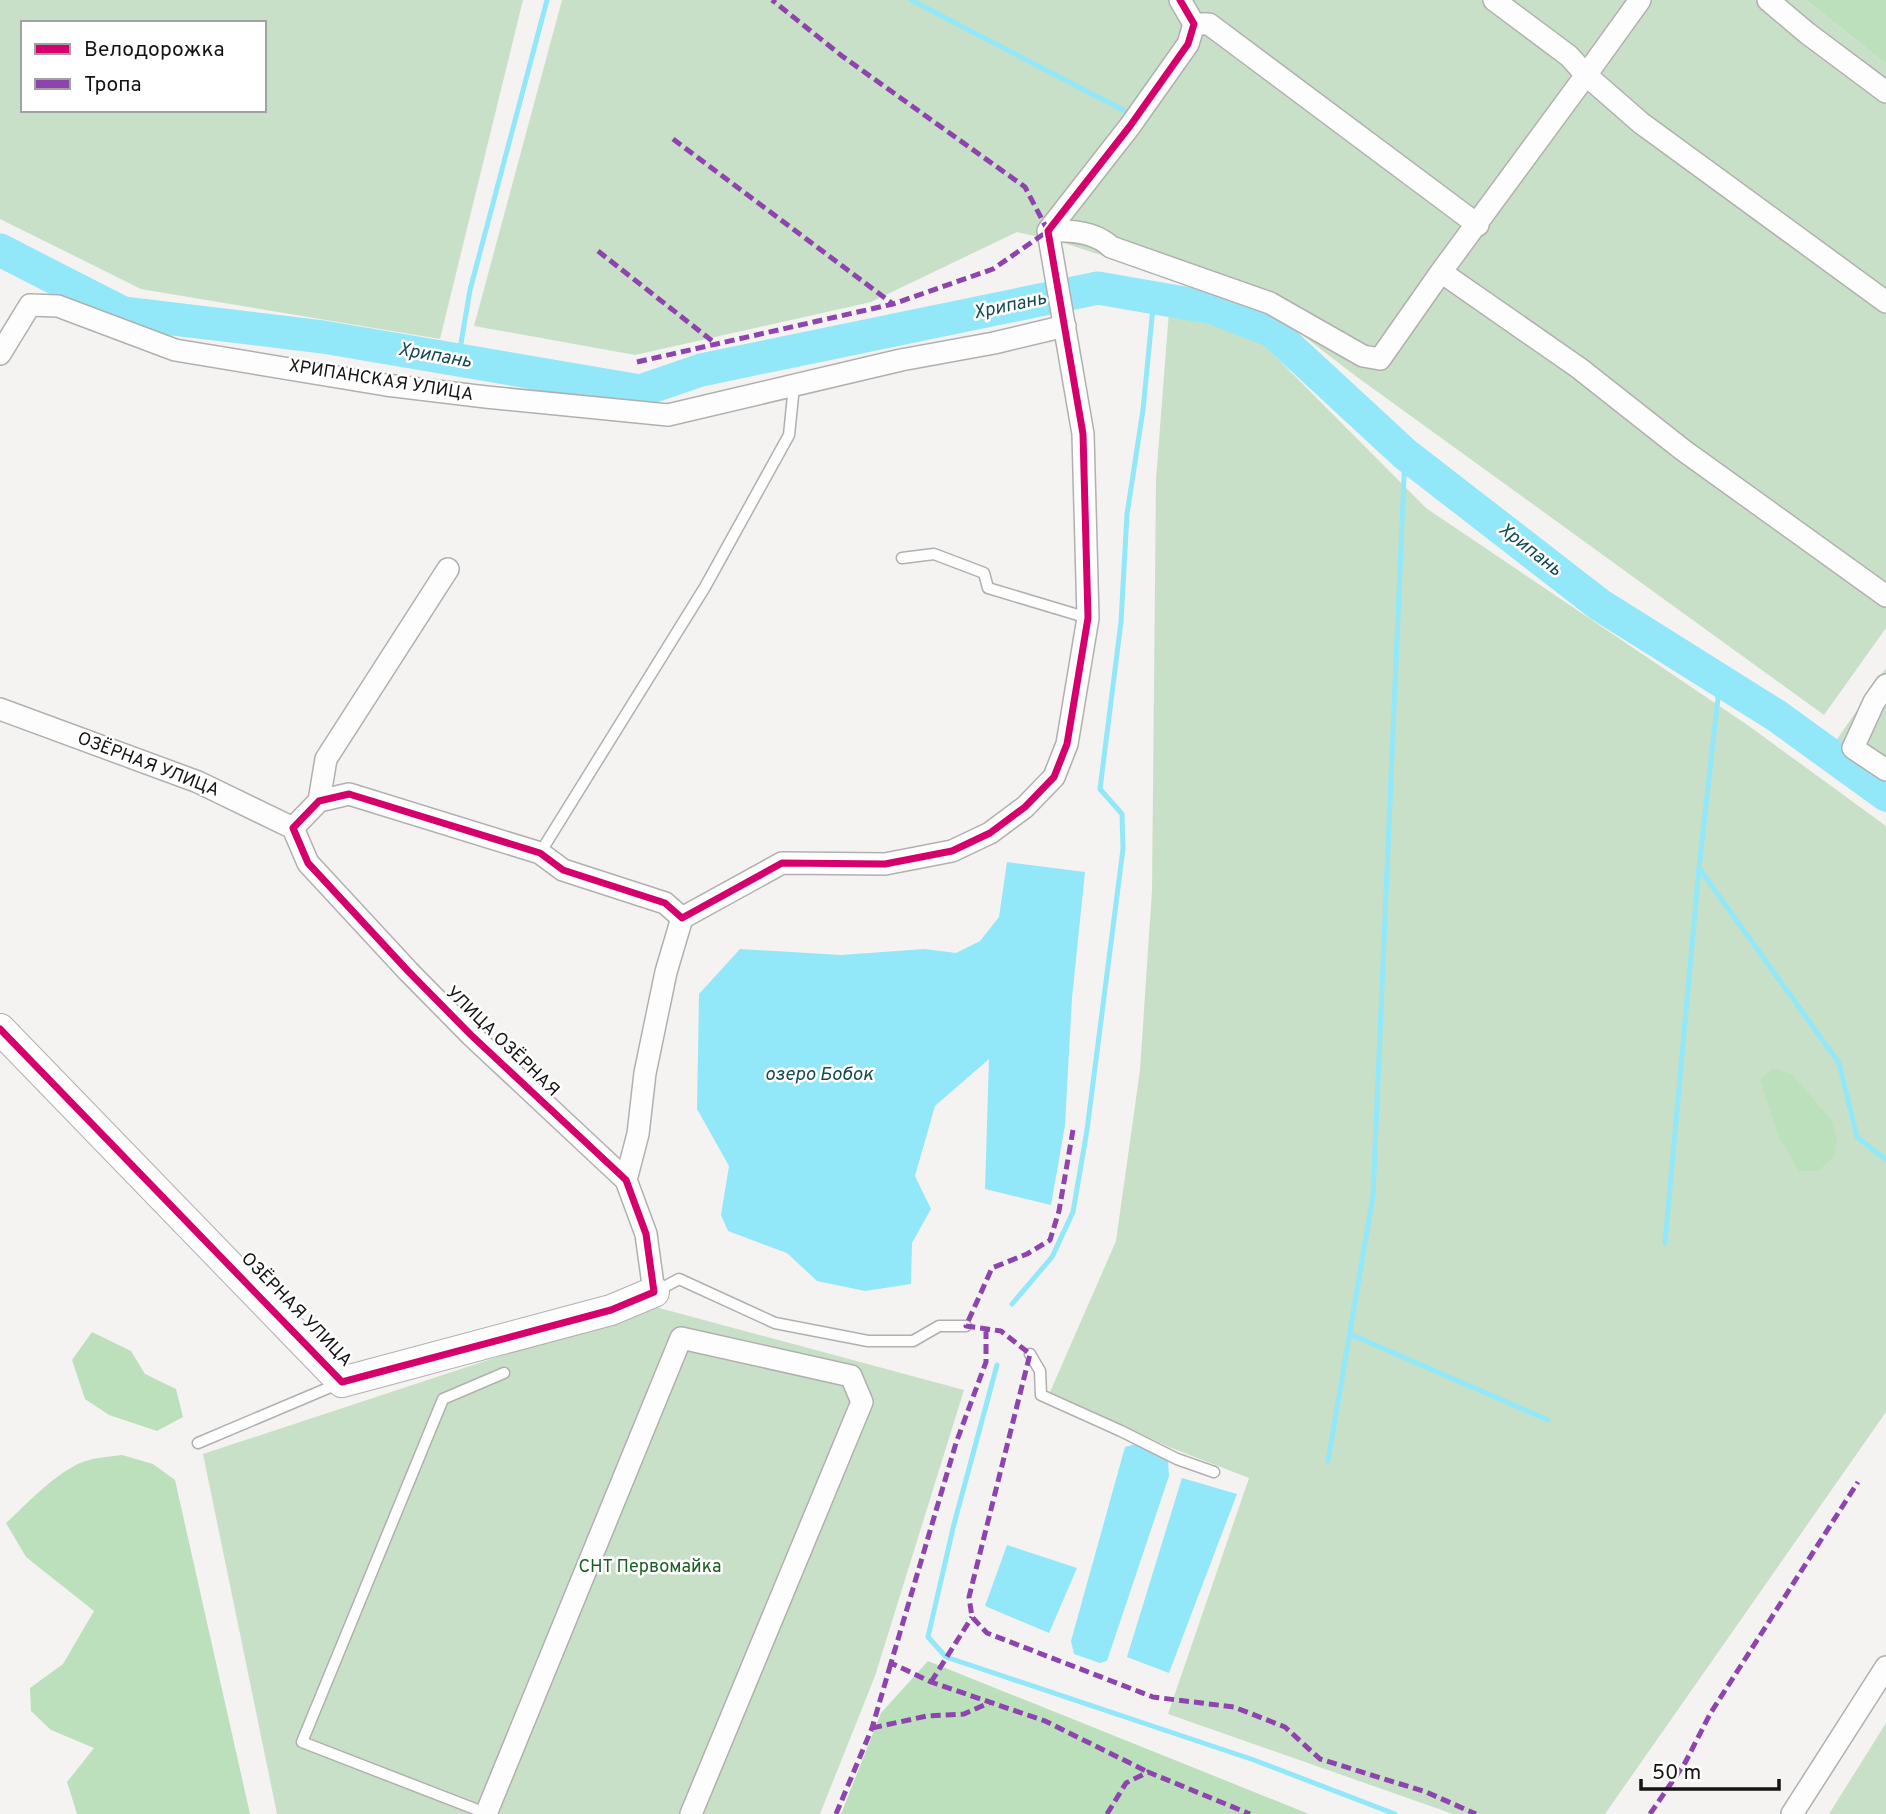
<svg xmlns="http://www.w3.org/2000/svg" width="1886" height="1814" font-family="Overpass,sans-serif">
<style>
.green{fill:#c9e0c8;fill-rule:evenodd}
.forest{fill:#bce0bc}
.water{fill:#92e7f9}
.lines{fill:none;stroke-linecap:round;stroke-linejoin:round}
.stream{stroke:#92e7f9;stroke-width:5}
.river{stroke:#92e7f9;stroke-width:33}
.lane-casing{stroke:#b1b0af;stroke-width:13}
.street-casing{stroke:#b1b0af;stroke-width:24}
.secondary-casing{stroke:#b1b0af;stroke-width:32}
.lane{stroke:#fdfdfd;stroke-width:10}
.street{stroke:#fdfdfd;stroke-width:21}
.secondary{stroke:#fdfdfd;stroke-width:30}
.quiet{stroke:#8e44ad;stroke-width:5;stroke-dasharray:10 5;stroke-linecap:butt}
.cycleway-casing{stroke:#fff;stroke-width:11}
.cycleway{stroke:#d6006c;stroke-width:7}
.labels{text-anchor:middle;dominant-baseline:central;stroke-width:5;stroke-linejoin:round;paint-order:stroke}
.street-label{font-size:18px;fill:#151413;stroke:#fff}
.park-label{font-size:18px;fill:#1a6023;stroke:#fff}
.water-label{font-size:19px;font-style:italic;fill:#134954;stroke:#fff}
</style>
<rect width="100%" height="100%" fill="#f4f3f1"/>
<path class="green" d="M 0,0 L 523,0 L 440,339 L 141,289 L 0,219 ZM 23,23 L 264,23 L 264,110 L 23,110 Z
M 562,0 L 1806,0 L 1886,64 L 1886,628 L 1824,715 L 1357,377 L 1271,311 L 1064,243 L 1017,232 L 871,302 L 635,355 L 474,326 Z
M 1169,311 L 1253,334 L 1426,508 L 1749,726 L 1886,826 L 1886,1412 L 1605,1814 L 1453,1814 L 1168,1714 L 1249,1478 L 1169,1447 L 1050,1392 L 1116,1241 L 1140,1070 L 1152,890 L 1156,479 Z
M 1886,668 L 1886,813 L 1820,764 Z
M 652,1306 L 964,1390 L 875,1676 L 820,1814 L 277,1814 L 203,1454 Z
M 1886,1723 L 1886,1814 L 1829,1814 Z"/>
<path class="forest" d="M 1806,0 L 1886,0 L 1886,64 Z
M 1773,1068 L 1792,1074 L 1832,1121 L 1837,1140 L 1833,1158 L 1818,1171 L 1799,1171 L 1778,1136 L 1760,1080 Z
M 92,1332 L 131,1351 L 145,1374 L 176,1389 L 183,1417 L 157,1431 L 109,1415 L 85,1399 L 72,1360 Z
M 122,1455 L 153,1464 L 175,1480 L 250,1814 L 77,1814 L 67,1782 L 94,1748 L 51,1730 L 31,1711 L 30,1688 L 63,1664 L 94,1611 L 26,1557 L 6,1523 C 27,1504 48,1480 74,1466 C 88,1458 106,1457 122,1455 Z
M 928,1661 L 1309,1814 L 841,1814 L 881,1713 Z"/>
<path class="water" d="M 1007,862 L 1085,872 L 1072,998 L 1065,1125 L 1051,1205 L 985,1189 L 989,1059 L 935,1106 L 915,1176 L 931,1209 L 912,1243 L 911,1284 L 865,1291 L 817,1281 L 787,1253 L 728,1231 L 721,1215 L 729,1166 L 697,1109 L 699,994 L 740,949 L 841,955 L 925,949 L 956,953 L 980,941 L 999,917 Z
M 1135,1444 L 1168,1460 L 1169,1476 L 1107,1661 L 1100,1663 L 1074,1654 L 1071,1641 L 1125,1447 Z
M 1182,1478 L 1237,1494 L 1169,1673 L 1127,1657 Z
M 1007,1545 L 1077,1568 L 1049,1633 L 985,1606 Z"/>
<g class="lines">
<path class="stream" d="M 911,0 L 1125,111
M 458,361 L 470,290 L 547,0
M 1699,868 L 1839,1063 L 1857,1137 L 1886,1160
M 1665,1243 L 1699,868 L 1720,680
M 1012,1304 L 1052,1257 L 1073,1212 L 1087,1130 L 1123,849 L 1122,814 L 1100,789 L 1121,622 L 1127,514 L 1143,410 L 1154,297
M 1350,1334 L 1548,1420
M 997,1365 L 954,1524 L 928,1637 L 946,1657 L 1254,1760 L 1395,1814
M 1328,1461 L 1373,1196 L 1405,454"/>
<path class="river" d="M 0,250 L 123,313 L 323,337 L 640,391 L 701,370 L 1098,288 L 1213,308 L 1272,331 L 1405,454 L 1600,605 L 1777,716 L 1886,795"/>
<g class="lane-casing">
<path id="lane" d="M 902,558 L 934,554 L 984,573 L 988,588 L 1088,618
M 540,853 L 705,587 L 789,435 L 794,386
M 655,1292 L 679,1279 L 775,1323 L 868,1341 L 913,1341 L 939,1326 L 966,1326
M 1030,1354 L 1040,1371 L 1041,1395 L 1121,1431 L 1177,1459 L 1214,1472
M 198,1443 L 340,1383
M 488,1814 L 302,1742 L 443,1399 L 504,1373"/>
</g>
<g class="street-casing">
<path id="street" d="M 1494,0 L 1569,56 L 1586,75 L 1640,0
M 1768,0 L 1807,33 L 1886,92
M 1194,24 L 1209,24 L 1478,225
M 1048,231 C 1068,230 1096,232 1111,247 L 1270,303 L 1363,356 L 1380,359 L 1441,272 L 1586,75 L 1641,123 L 1886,302
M 1441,272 L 1579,368 L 1683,450 L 1886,596
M 0,354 L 30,305 L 58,306 L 175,350 L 386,385 L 486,397 L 668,415 L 901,360 L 994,343 L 1065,326
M 1886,685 L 1874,702 L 1853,748 L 1886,770
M 0,709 L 198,782 L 293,828
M 319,801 L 326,759 L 448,569
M 293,828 L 319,801 L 349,794 L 540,853 L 563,870 L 665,903 L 682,918 L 782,863 L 885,864 L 952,851 L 990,833 L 1025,807 L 1054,777 L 1067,744 L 1088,618 L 1083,434 L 1048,231 L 1130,126 L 1188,44 L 1194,24 L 1180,0
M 293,828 L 308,863 L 408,971 L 471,1035 L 626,1180 L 646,1234 L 654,1292
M 626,1180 L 638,1134 L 645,1073 L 666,972 L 682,918
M 486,1814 L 681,1338 L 851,1376 L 862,1402 L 691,1814
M 1792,1814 L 1886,1667"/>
</g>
<g class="secondary-casing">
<path id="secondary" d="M 0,1029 L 342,1382 L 611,1310 L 654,1292"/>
</g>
<use href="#lane" class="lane"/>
<use href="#street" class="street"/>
<use href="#secondary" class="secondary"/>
<path class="quiet" d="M 673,139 L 893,304
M 598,251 L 716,344
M 637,362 L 893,304 L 993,269 L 1048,231 L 1025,187 L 842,56 L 772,0
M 1073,1130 L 1059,1211 L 1050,1240 L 1027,1254 L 992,1268 L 966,1326 L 1001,1331 L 1030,1354 L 969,1597 L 972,1617 L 987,1633 L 1153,1697 L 1234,1707 L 1285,1727 L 1320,1759 L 1426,1792 L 1476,1814
M 986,1329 L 986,1362 L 956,1443 L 891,1663 L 931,1682 L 1045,1721 L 1148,1772
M 931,1682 L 972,1617
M 872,1728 L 927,1716 L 964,1714 L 991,1702
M 836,1814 L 872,1728 L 891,1663
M 1107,1814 L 1126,1783 L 1148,1772 L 1250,1814
M 1650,1814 L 1685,1763 L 1710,1714 L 1858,1482"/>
<g class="cycleway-casing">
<path id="cycleway" d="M 0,1029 L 342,1382 L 611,1310 L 654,1292 L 646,1234 L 626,1180 L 471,1035 L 408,971 L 308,863 L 293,828 L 319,801 L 349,794 L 540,853 L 563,870 L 665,903 L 682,918 L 782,863 L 885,864 L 952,851 L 990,833 L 1025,807 L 1054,777 L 1067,744 L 1088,618 L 1083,434 L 1048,231 L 1130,126 L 1188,44 L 1194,24 L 1180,0"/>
</g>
<use href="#cycleway" class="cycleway"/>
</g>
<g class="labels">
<g class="street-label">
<text transform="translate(381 381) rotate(9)">ХРИПАНСКАЯ УЛИЦА</text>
<text transform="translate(148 765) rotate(21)">ОЗЁРНАЯ УЛИЦА</text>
<text transform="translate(502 1042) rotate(44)">УЛИЦА ОЗЁРНАЯ</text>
<text transform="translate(296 1310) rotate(46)">ОЗЁРНАЯ УЛИЦА</text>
</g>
<g class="park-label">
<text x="650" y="1567">СНТ Первомайка</text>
</g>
<g class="water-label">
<text transform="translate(1010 306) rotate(-12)">Хрипань</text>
<text transform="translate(435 356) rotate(10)">Хрипань</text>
<text transform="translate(1530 550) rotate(38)">Хрипань</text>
<text x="819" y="1075">озеро Бобок</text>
</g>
</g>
<rect x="21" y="21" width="245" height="91" fill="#ffffff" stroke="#a1a1a1" stroke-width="2"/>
<rect x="35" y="44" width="35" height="10" fill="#d6006c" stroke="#a1a1a1" stroke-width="2"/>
<text x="84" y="56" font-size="21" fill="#151413">Велодорожка</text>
<rect x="35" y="79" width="35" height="10" fill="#8e44ad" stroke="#a1a1a1" stroke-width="2"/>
<text x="84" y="91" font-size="21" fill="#151413">Тропа</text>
<path d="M1641 1779v10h138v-10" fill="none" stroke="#151413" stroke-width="3.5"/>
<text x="1652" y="1779" font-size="21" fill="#151413" stroke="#ffffff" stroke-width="5" paint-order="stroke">50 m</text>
</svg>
